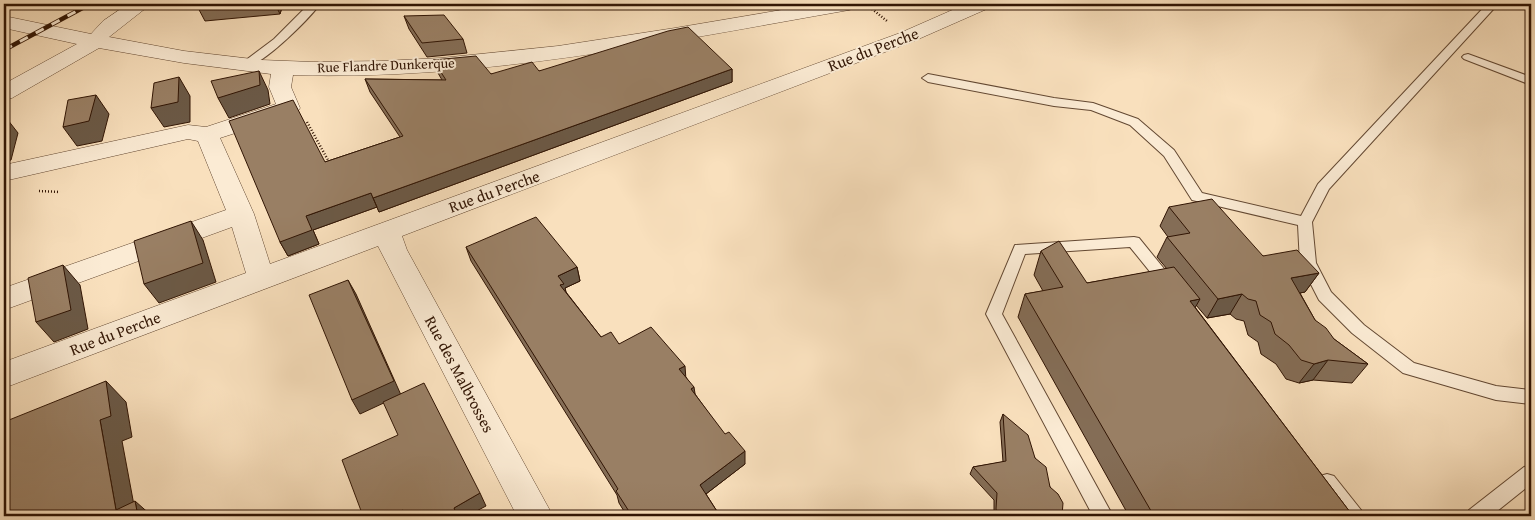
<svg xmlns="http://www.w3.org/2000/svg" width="1535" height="520" font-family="'Gentium Book Plus',serif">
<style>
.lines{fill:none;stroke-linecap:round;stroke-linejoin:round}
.lane-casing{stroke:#634832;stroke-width:2}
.street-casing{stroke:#634832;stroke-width:1}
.path{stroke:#311504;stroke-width:2.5;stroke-dasharray:1 2;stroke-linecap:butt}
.lane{fill:#fbebd4;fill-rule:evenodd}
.street{fill:#fbebd4;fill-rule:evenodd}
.rail-casing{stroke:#311504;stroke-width:4.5}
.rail{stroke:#fbebd4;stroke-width:3;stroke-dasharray:9;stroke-linecap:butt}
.wall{fill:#846d56;stroke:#311504}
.shaded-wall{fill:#6b5946;stroke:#311504}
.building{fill:#997f64;stroke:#311504}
.labels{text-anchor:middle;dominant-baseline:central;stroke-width:4;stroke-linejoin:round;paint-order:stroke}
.far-street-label{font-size:14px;fill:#311504;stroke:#fbebd4}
.street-label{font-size:16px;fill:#311504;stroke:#fbebd4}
</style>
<rect width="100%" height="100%" fill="#f9e0bd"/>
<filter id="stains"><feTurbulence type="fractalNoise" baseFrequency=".004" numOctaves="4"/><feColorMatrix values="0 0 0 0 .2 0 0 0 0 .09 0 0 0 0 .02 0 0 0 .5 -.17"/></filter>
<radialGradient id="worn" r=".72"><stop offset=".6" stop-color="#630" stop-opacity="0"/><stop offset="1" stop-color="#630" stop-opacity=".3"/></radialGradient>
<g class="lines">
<g class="lane-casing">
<path id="lane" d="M 309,4 L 320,4 C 310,18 258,71 242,67 L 240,65 L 242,63 L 274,39 Z
M 1487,4 L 1498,4 L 1329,189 L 1312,222 L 1316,263 L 1331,292 L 1364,325 L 1414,363 L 1496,386 L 1531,390 L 1531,404 L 1496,400 L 1403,373 L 1352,333 L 1319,300 L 1300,263 L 1298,225 L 1192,200 L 1164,156 L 1130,125 L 1091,110 L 1054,106 L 928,82 L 922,78 L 928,74 L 1054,98 L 1093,103 L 1138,119 L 1174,150 L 1202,193 L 1301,216 L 1318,184 Z
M 1468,54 L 1531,77 L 1531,85 L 1464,59 L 1462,57 L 1464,55 Z
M 1134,237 L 1139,238 L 1174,281 L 1177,285 L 1174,289 L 1169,291 L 1164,289 L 1130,247 L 1025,254 L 1002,314 L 1113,516 L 1093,516 L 986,314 L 1015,245 Z
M 1531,465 L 1531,484 L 1491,516 L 1466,516 L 1469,510 L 1524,467 Z
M 1327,474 L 1334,476 L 1361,510 L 1364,516 L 1342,516 L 1318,482 L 1320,476 Z"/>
</g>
<g class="street-casing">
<path id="street" d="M 128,4 L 151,4 L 109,37 L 184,51 L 261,60 L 313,62 L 382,61 L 441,58 L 558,46 L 675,28 L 817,4 L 859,4 L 856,8 L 849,10 C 666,42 480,81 293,75 L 291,87 L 300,108 L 297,113 L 220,138 L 254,214 L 270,264 L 900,33 L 966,4 L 992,4 L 989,8 L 914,41 L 402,236 L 407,250 L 553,516 L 517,516 L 378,246 L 4,388 L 4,362 L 246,273 L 232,227 L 4,310 L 4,288 L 226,210 L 198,141 L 188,139 L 4,181 L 4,165 L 188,125 L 206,127 L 276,104 L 269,87 L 271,74 L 184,63 L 99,48 L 12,98 L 4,100 L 4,84 L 77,44 L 4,28 L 4,16 L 91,34 L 103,21 Z"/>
</g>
<path class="path" d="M 872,9 L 887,21
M 307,122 L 329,162
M 39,191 L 60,192"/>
<use href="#lane" class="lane"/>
<use href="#street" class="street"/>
<g class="rail-casing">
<path id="rail" d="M 4,50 L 90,4"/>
</g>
<use href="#rail" class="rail"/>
</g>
<path class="wall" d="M 196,4 L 283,4 L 280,14 L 205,21 Z
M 404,16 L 463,39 L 467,53 L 427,57 L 409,29 Z
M 433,60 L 491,74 L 539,71 L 732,69 L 732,82 L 379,212 L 377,207 L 313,230 L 319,244 L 288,256 L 280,242 L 325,162 L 400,137 L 370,92 L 365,79 L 442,80 L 438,73 Z
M 1169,207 L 1263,256 L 1319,273 L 1305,292 L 1300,293 L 1315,320 L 1334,339 L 1368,364 L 1352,383 L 1313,380 L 1299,383 L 1286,379 L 1276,364 L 1261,354 L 1258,342 L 1248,335 L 1244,321 L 1236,319 L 1230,314 L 1207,318 L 1196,305 L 1195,307 L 1353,516 L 1129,516 L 1018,317 L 1025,294 L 1043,291 L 1034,275 L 1041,251 L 1087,283 L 1167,269 L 1157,257 L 1167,237 L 1168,237 L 1160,226 Z
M 466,247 L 577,267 L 580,281 L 565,288 L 566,292 L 601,337 L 619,344 L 686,377 L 695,394 L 745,464 L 706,494 L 720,516 L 627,516 L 619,503 L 617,495 L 471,261 Z
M 1003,414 L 1035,458 L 1050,487 L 1062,516 L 994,516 L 994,500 L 970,474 L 973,467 L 1003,462 L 1000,422 Z"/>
<path class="shaded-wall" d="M 275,4 L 283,4 L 280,14 Z
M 732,69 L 732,82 L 379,212 L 373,198 Z
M 259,71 L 268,90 L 270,104 L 229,118 L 218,98 Z
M 179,77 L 190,96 L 190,122 L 164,127 L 151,108 Z
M 96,95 L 109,114 L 102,141 L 77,146 L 63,127 Z
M 4,115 L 18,133 L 11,160 L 4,162 Z
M 371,193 L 377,207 L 313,230 L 319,244 L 288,256 L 280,242 L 306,216 Z
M 191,221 L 203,240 L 216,282 L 159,303 L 144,284 Z
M 63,265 L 80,285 L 88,329 L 54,342 L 36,322 Z
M 577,267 L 580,281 L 565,288 L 567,297 L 564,299 L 558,276 Z
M 1319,273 L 1305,292 L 1278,297 L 1291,278 Z
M 348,280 L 356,294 L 401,395 L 360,414 L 352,400 Z
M 1242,294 L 1230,314 L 1207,318 L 1218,299 Z
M 1200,299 L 1187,322 L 1190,301 Z
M 1328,360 L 1313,380 L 1299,383 L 1314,364 Z
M 685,366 L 686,380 L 679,369 Z
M 106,381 L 126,402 L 132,437 L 122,441 L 136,516 L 116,510 L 100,420 Z
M 694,387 L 696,400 L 691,389 Z
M 745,451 L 745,464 L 702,497 L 700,485 Z
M 480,493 L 486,506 L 467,516 L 457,516 L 454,508 Z
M 135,501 L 152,516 L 138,516 Z
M 403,510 L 408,516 L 391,516 Z"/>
<path class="building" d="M 444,15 L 463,39 L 422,43 L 404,16 Z
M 688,27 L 732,69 L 373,198 L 371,193 L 306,216 L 312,230 L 280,242 L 229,121 L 293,100 L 325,162 L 403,136 L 365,79 L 446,80 L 433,60 L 476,56 L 491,74 L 532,62 L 539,71 L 668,31 Z
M 259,71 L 260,85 L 218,98 L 211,81 Z
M 179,77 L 178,102 L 151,108 L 154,83 Z
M 96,95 L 89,121 L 63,127 L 68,100 Z
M 1212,199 L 1263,256 L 1297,250 L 1319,273 L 1291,278 L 1315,320 L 1326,328 L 1334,339 L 1368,364 L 1328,360 L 1314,364 L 1301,360 L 1289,345 L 1275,334 L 1271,322 L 1260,315 L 1256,301 L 1248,299 L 1242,294 L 1218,299 L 1167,237 L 1190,233 L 1169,207 Z
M 536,217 L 577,267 L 558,276 L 564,284 L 560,285 L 601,337 L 611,332 L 619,344 L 651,327 L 685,366 L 679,369 L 694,387 L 691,389 L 725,434 L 729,432 L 745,451 L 700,485 L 720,516 L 632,516 L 616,491 L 618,489 L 466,247 Z
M 191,221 L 203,263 L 144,284 L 134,241 Z
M 1059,241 L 1087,283 L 1174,267 L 1200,299 L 1190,301 L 1353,516 L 1154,516 L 1025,294 L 1063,287 L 1041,251 Z
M 63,265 L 71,310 L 36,322 L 28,278 Z
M 348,280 L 394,381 L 352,400 L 309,295 Z
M 106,381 L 111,416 L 100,420 L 116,510 L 135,501 L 138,516 L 4,516 L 4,422 Z
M 424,383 L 480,493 L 454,508 L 457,516 L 406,516 L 403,510 L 391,516 L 363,516 L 342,460 L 398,435 L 383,402 Z
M 1003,414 L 1028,435 L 1035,458 L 1046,467 L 1050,487 L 1058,494 L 1063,503 L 1062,516 L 1000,516 L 998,515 L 996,509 L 997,493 L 973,467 L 1006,461 Z"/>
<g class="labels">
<g class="far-street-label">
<text transform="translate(386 65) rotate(-2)">Rue Flandre Dunkerque</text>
</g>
<g class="street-label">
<text transform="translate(873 49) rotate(-21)">Rue du Perche</text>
<text transform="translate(494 191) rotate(-20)">Rue du Perche</text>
<text transform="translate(115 333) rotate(-21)">Rue du Perche</text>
<text transform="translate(460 374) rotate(62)">Rue des Malbrosses</text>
</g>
</g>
<rect width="1535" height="520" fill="none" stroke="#f9e0bd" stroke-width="20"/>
<rect x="5" y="5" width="1525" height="510" fill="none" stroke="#311504" stroke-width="2.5"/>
<rect x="10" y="10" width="1515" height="500" fill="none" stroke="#311504"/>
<rect width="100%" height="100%" filter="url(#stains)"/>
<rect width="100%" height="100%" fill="url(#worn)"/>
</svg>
